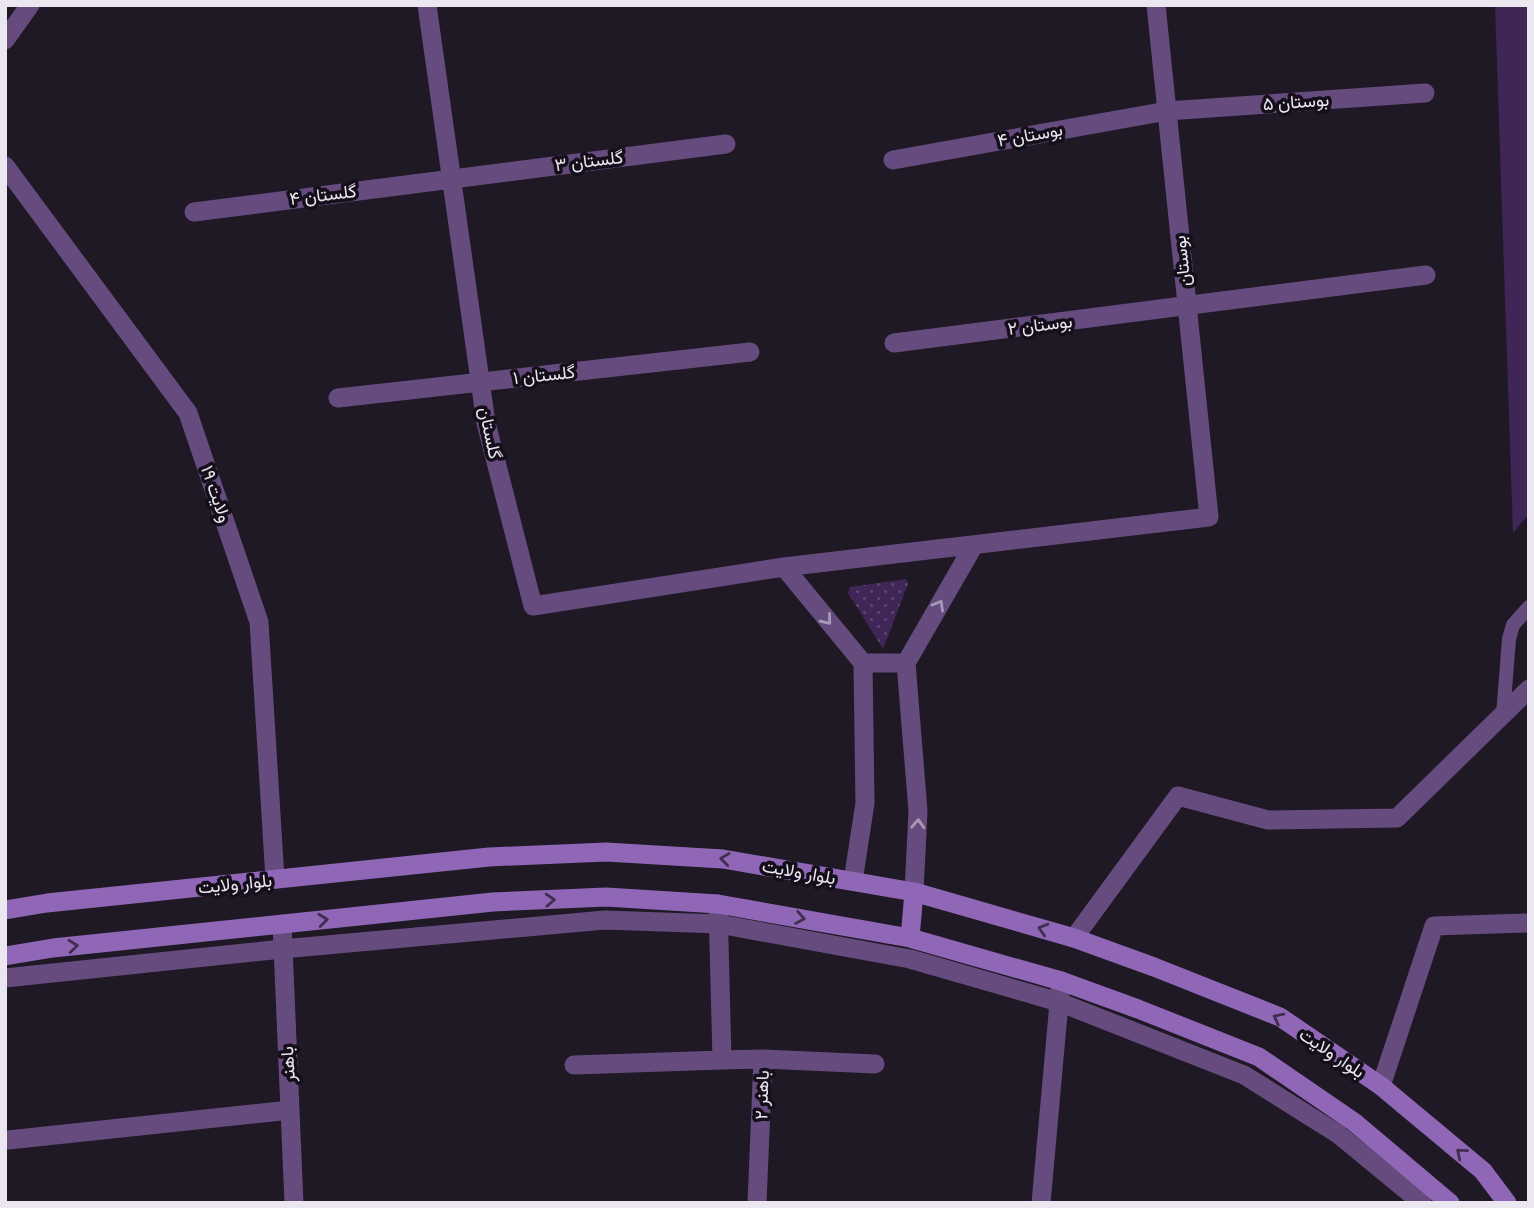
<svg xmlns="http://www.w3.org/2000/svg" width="1534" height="1208" font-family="Figtree,Vazirmatn,sans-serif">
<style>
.grass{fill:url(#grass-dots)}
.garden{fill:#402557}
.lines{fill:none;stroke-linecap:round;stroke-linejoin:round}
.service{stroke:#664c7e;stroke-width:14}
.pedestrian{stroke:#664c7e;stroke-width:19}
.minor{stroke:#664c7e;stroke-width:19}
.secondary{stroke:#9067b6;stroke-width:19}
.oneway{stroke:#a89ab7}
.oneway2{stroke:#402e51}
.labels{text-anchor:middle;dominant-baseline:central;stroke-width:7;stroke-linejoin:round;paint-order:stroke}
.street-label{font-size:18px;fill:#ebe7f0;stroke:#150f1b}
</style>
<defs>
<pattern id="grass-dots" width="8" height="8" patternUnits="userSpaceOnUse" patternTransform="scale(1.75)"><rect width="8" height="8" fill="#402557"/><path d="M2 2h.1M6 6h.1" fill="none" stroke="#5c456f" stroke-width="1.8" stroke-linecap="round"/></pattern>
</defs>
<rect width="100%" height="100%" fill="#1f1825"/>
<path class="grass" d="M 906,579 L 908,584 L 883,649 L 848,593 L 850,587 Z"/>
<path class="garden" d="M 1495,5 L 1529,5 L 1529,514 L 1513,533 Z"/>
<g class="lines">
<path class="service" d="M 1503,715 L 1509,639 L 1513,625 L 1529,607"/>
<path class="pedestrian" d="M 5,978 L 282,949 L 605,920 L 719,924 L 910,959 L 1059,1002 L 1244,1075 L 1338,1134 L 1422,1203"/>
<path class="minor" d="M 427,5 L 486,423 L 533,606 L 784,567 L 1209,517 L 1156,5
M 5,40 L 30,5
M 893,160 L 1167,111 L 1425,93
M 5,166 L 188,413 L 259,622 L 275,879
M 194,212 L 726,144
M 894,343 L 1426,275
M 338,398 L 750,352
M 784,567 L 863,663 L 865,803 L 853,881
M 863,663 L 906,663
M 914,892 L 918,811 L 906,663 L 974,545
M 718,904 L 722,1060 L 763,1059 L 757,1203
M 282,924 L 294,1203
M 1074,938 L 1178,796 L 1268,820 L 1397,818 L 1529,689
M 763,1059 L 875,1064
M 574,1065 L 722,1060
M 1381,1086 L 1434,926 L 1529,923
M 8,1140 L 290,1110
M 1041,1203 L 1061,981"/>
<path class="secondary" d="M 5,910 L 47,903 L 489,857 L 606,852 L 723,859 L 914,892 L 1074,938 L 1154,967 L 1280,1017 L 1381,1086 L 1483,1171 L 1507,1203
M 910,938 L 914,892
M 5,956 L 53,948 L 493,902 L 606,897 L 718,904 L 910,938 L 1061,981 L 1138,1009 L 1259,1057 L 1354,1122 L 1450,1203"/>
</g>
<defs><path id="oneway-chevron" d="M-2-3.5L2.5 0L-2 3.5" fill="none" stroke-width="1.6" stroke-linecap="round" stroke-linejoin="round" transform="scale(1.75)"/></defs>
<g class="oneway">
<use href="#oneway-chevron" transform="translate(939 605) rotate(-60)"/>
<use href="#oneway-chevron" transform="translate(827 620) rotate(51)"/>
<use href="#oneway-chevron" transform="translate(918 824) rotate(-87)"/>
</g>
<g class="oneway2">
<use href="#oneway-chevron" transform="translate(725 859) rotate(-173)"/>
<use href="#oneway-chevron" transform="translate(550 900) rotate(-3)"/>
<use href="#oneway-chevron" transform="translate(800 918) rotate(10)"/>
<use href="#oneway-chevron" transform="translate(323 920) rotate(-6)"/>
<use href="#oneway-chevron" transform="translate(1043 929) rotate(-164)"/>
<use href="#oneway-chevron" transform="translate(73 946) rotate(-6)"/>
<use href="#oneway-chevron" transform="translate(1278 1018) rotate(-153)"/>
<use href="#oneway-chevron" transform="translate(1461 1153) rotate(-140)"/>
</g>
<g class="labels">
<g class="street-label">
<text transform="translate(1296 102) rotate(-4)">بوستان ۵</text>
<text transform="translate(1030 135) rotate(-10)">بوستان ۴</text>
<text transform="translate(589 161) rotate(-7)">گلستان ۳</text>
<text transform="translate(323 195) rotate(-7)">گلستان ۴</text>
<text transform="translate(1182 261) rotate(-96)">بوستان</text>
<text transform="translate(1040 325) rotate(-7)">بوستان ۲</text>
<text transform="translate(544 375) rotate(-6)">گلستان ۱</text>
<text transform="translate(490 433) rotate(78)">گلستان</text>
<text transform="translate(216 494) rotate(71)">ولایت ۱۹</text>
<text transform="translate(799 872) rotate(10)">بلوار ولایت</text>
<text transform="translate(235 884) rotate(-6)">بلوار ولایت</text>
<text transform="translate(1332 1053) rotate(34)">بلوار ولایت</text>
<text transform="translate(288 1064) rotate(-93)">باهنر</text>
<text transform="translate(762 1095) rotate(-88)">باهنر ۲</text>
</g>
</g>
<rect width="1534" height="1208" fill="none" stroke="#ebe7f0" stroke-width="14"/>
</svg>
